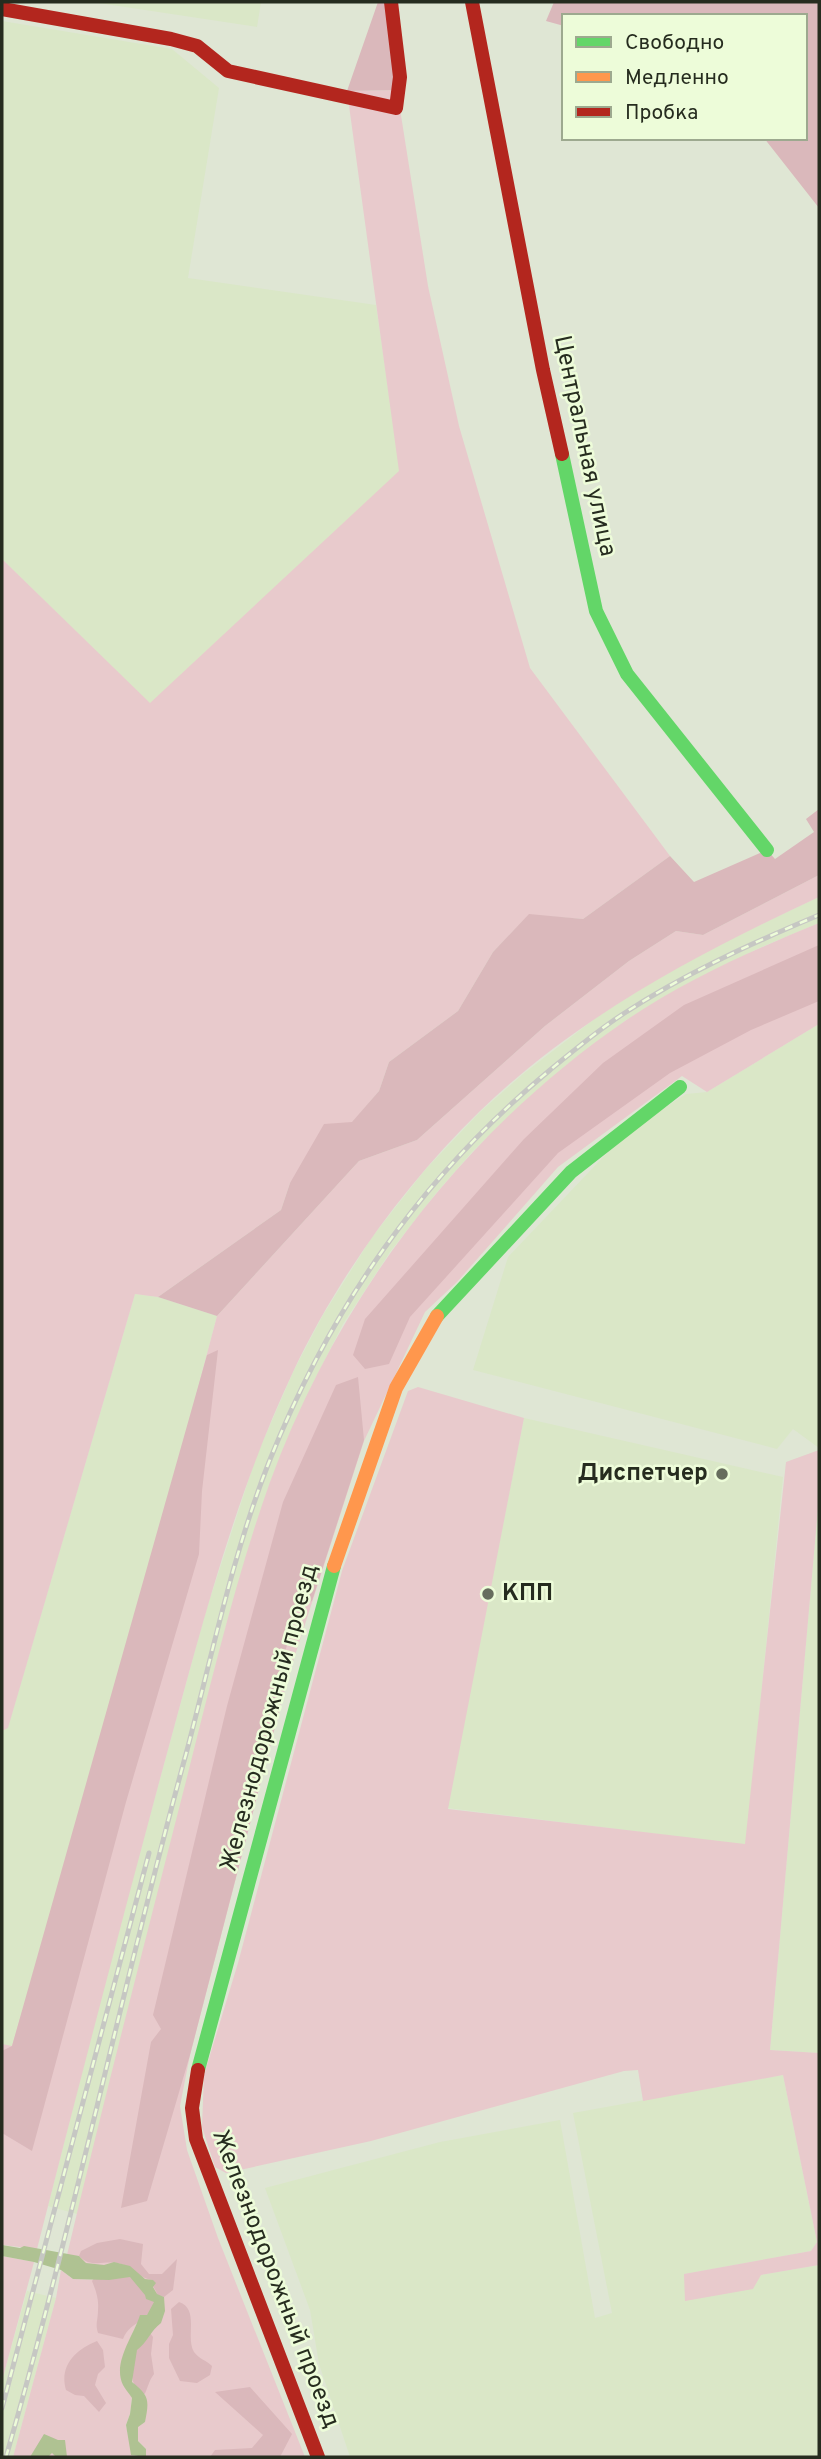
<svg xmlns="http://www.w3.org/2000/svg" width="821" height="2459" font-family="Overpass,sans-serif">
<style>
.built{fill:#dae7c7}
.green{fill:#e8cacc}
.forest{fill:#dab8bb}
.water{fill:#afc292}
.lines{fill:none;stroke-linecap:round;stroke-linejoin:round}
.fast{stroke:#63d668;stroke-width:14}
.slow{stroke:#ff974d;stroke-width:14}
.jam{stroke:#b3261e;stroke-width:14}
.rail-casing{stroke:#c6c7c3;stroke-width:5}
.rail{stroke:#edfcd9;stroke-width:2.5;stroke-dasharray:8;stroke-linecap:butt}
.poi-dot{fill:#676d5e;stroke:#edfcd9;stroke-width:2.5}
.labels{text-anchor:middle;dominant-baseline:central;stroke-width:5;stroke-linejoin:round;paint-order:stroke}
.street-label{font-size:24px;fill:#262c1f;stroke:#edfcd9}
.poi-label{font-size:24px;font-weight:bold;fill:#262c1f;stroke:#edfcd9;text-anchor:end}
</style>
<rect width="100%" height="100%" fill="#dfe6d4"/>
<path class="built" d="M 92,2 L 261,2 L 257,27 Z
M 2,21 L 172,49 L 219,88 L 188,278 L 376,305 L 400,471 L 150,704 L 2,559 Z
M 819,897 L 819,923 L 759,948 L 692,982 L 626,1020 L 526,1100 L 473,1151 L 437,1192 L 390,1252 L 343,1324 L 311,1387 L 271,1480 L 228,1618 L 77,2214 L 48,2206 L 110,1962 L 205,1614 L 256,1457 L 294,1370 L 323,1315 L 372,1237 L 425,1170 L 480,1112 L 523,1074 L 601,1014 L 667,973 L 732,938 Z
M 819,1024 L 819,1448 L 793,1429 L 777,1449 L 473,1370 L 508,1257 L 627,1132 L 686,1094 L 707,1092 Z
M 135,1294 L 158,1297 L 217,1316 L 120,1683 L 12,2047 L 2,2044 L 2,1731 L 8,1727 Z
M 524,1418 L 783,1477 L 746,1845 L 447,1808 Z
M 819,1497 L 819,2053 L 770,2050 Z
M 783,2075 L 817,2242 L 811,2251 L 685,2274 L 761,2275 L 819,2265 L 819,2457 L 350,2457 L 319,2364 L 310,2310 L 265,2188 L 440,2142 L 560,2120 L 595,2318 L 612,2313 L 573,2113 Z
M 27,2291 L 56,2298 L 13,2457 L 2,2457 L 2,2381 Z"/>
<path class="green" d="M 397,90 L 428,286 L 459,426 L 530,668 L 670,856 L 583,919 L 529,915 L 493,952 L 458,1011 L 389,1062 L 379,1091 L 352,1123 L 290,1183 L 281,1210 L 158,1297 L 135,1294 L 8,1728 L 2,1731 L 2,559 L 150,703 L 399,471 L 347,91 Z
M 819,875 L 819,897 C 697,954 577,1017 479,1112 C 405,1184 337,1278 293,1372 C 232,1501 198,1641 160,1779 C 118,1935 77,2092 37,2249 L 2,2245 L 2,2044 L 12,2046 L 120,1683 L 217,1316 L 359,1161 L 417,1140 L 545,1026 L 629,961 L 676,931 L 703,935 Z
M 819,923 L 819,1024 L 707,1092 L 682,1076 L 558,1167 L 457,1282 L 425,1312 L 364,1441 L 289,1674 L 190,2055 L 180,2106 L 187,2150 L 218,2238 L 305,2457 L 146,2457 L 146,2449 L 138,2441 L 138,2426 L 145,2422 L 145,2391 L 132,2382 L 137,2350 L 144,2345 L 152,2329 L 67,2255 C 104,2098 145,1942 185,1785 C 211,1683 235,1580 270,1482 C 338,1297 462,1133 625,1021 C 685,980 753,950 819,923 Z
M 418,1387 L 524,1418 L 448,1809 L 745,1844 L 786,1462 L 819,1450 L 819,1497 L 770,2050 L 819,2053 L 819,2265 L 761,2275 L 753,2289 L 685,2301 L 684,2274 L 811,2251 L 817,2242 L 783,2075 L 643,2101 L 638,2070 L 624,2071 L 371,2141 L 226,2173 L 215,2167 L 202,2127 L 204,2075 L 238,1963 L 342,1571 L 408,1391 Z
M 2,2256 L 34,2262 L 2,2381 Z
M 61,2270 L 73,2279 L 109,2280 L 140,2316 L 126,2350 L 128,2390 L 132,2398 L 130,2414 L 126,2425 L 133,2457 L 13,2457 L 56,2298 Z"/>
<path class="forest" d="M 378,2 L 391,2 L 397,90 L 347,91 Z
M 554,2 L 819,2 L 819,208 L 764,138 L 805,138 L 805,16 L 564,16 L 564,26 L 546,21 Z
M 819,809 L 819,875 L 703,935 L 676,931 L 629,961 L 545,1026 L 417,1140 L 359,1161 L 217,1316 L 158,1297 L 281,1210 L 290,1183 L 324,1124 L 352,1122 L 379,1091 L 389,1062 L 458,1011 L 493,952 L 529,914 L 583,919 L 670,856 L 694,882 L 767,850 L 775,859 L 814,832 L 806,819 Z
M 819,945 L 819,1001 L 751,1030 L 670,1073 L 558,1153 L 410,1317 L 389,1364 L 365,1369 L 353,1355 L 365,1319 L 524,1139 L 603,1063 L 684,1005 Z
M 218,1350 L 202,1491 L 199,1554 L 126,1802 L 32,2151 L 2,2133 L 2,2051 L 12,2046 L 207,1355 Z
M 358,1377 L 364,1440 L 312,1601 L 295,1610 L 270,1718 L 279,1711 L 190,2055 L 147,2201 L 121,2208 L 151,2042 L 161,2029 L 153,2015 L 227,1706 L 283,1502 L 336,1385 Z
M 120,2239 L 143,2244 L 141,2264 L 149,2274 L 162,2274 L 177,2259 L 173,2290 L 164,2297 L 157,2295 C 151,2324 131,2319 123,2339 L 98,2333 C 95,2324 98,2320 98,2310 C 99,2299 96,2291 92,2281 L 98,2273 L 129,2271 L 157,2293 L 153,2286 L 153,2280 C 139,2279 132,2265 117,2263 C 102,2261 91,2268 79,2256 L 81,2251 L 97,2243 Z
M 179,2302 C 200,2309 185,2337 194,2352 C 199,2359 206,2360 212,2366 L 210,2375 L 197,2383 L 180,2381 L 169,2358 L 169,2344 L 173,2335 L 171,2309 Z
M 150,2333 L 153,2337 L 151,2354 L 154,2374 C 148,2382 148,2389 143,2397 C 131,2387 128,2367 135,2353 C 138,2346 145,2339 150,2333 Z
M 97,2341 L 103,2350 L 105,2367 L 98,2374 L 95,2385 L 106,2403 L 99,2412 L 84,2396 L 75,2395 L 66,2390 C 59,2366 75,2350 97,2341 Z
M 250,2387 L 292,2434 L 280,2457 L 210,2457 L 215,2450 L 252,2448 L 263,2435 L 215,2392 Z"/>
<path class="water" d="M 2,2245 L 20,2248 L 24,2246 L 79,2256 L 86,2263 L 104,2265 L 114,2262 L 130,2266 L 145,2279 L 153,2280 L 156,2283 L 153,2287 L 157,2294 L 164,2297 L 165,2311 L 161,2323 C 150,2331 148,2342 137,2350 L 132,2382 C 150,2396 149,2401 145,2422 L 138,2427 L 138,2441 L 146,2449 L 146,2457 L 131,2455 L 126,2425 L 130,2414 L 132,2398 C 129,2393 125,2389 123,2385 C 112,2363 134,2335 140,2315 L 147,2315 L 154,2302 L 146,2299 L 145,2295 L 130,2277 L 109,2280 L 73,2279 L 61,2270 L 34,2262 L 2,2256 Z
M 44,2434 L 58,2440 L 65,2440 L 67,2457 L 56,2457 L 52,2453 L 48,2457 L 30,2457 Z"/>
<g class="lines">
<path class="fast" d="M 562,454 L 596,611 L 627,674 L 767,850
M 437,1316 L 571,1172 L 680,1087
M 198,2070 L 334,1566"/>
<path class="slow" d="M 334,1566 L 396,1388 L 437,1316"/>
<path class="jam" d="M 472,2 L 543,370 L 562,454
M 2,9 L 171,39 L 197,46 L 228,71 L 396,108 L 400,77 L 391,2
M 198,2070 L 192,2108 L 196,2139 L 318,2457"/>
<g class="rail-casing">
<path id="rail" d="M 2,2408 L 149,1853
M 6,2457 C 73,2225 122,1987 186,1754 C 212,1656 232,1556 269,1462 C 331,1307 421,1177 550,1070 C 573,1051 597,1031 623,1014 C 684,974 752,943 819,915"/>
</g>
<use href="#rail" class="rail"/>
</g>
<g class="poi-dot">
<circle cx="722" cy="1474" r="7"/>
<circle cx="488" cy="1594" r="7"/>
</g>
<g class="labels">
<g class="street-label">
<text transform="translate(584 446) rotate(78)">Центральная улица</text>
<text transform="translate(270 1718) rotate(-75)">Железнодорожный проезд</text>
<text transform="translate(275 2279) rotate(69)">Железнодорожный проезд</text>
</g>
<g class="poi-label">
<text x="708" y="1474">Диспетчер</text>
<text x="502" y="1594" text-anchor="start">КПП</text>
</g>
</g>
<rect width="821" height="2459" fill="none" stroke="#262c1f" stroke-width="7"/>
<rect x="562" y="14" width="245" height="126" fill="#edfcd9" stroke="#9da98f" stroke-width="2"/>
<rect x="576" y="37" width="35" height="10" fill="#63d668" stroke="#9da98f" stroke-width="2"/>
<text x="625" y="49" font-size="21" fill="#262c1f">Свободно</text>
<rect x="576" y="72" width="35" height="10" fill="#ff974d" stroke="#9da98f" stroke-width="2"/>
<text x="625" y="84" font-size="21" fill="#262c1f">Медленно</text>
<rect x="576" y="107" width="35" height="10" fill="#b3261e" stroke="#9da98f" stroke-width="2"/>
<text x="625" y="119" font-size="21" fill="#262c1f">Пробка</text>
</svg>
